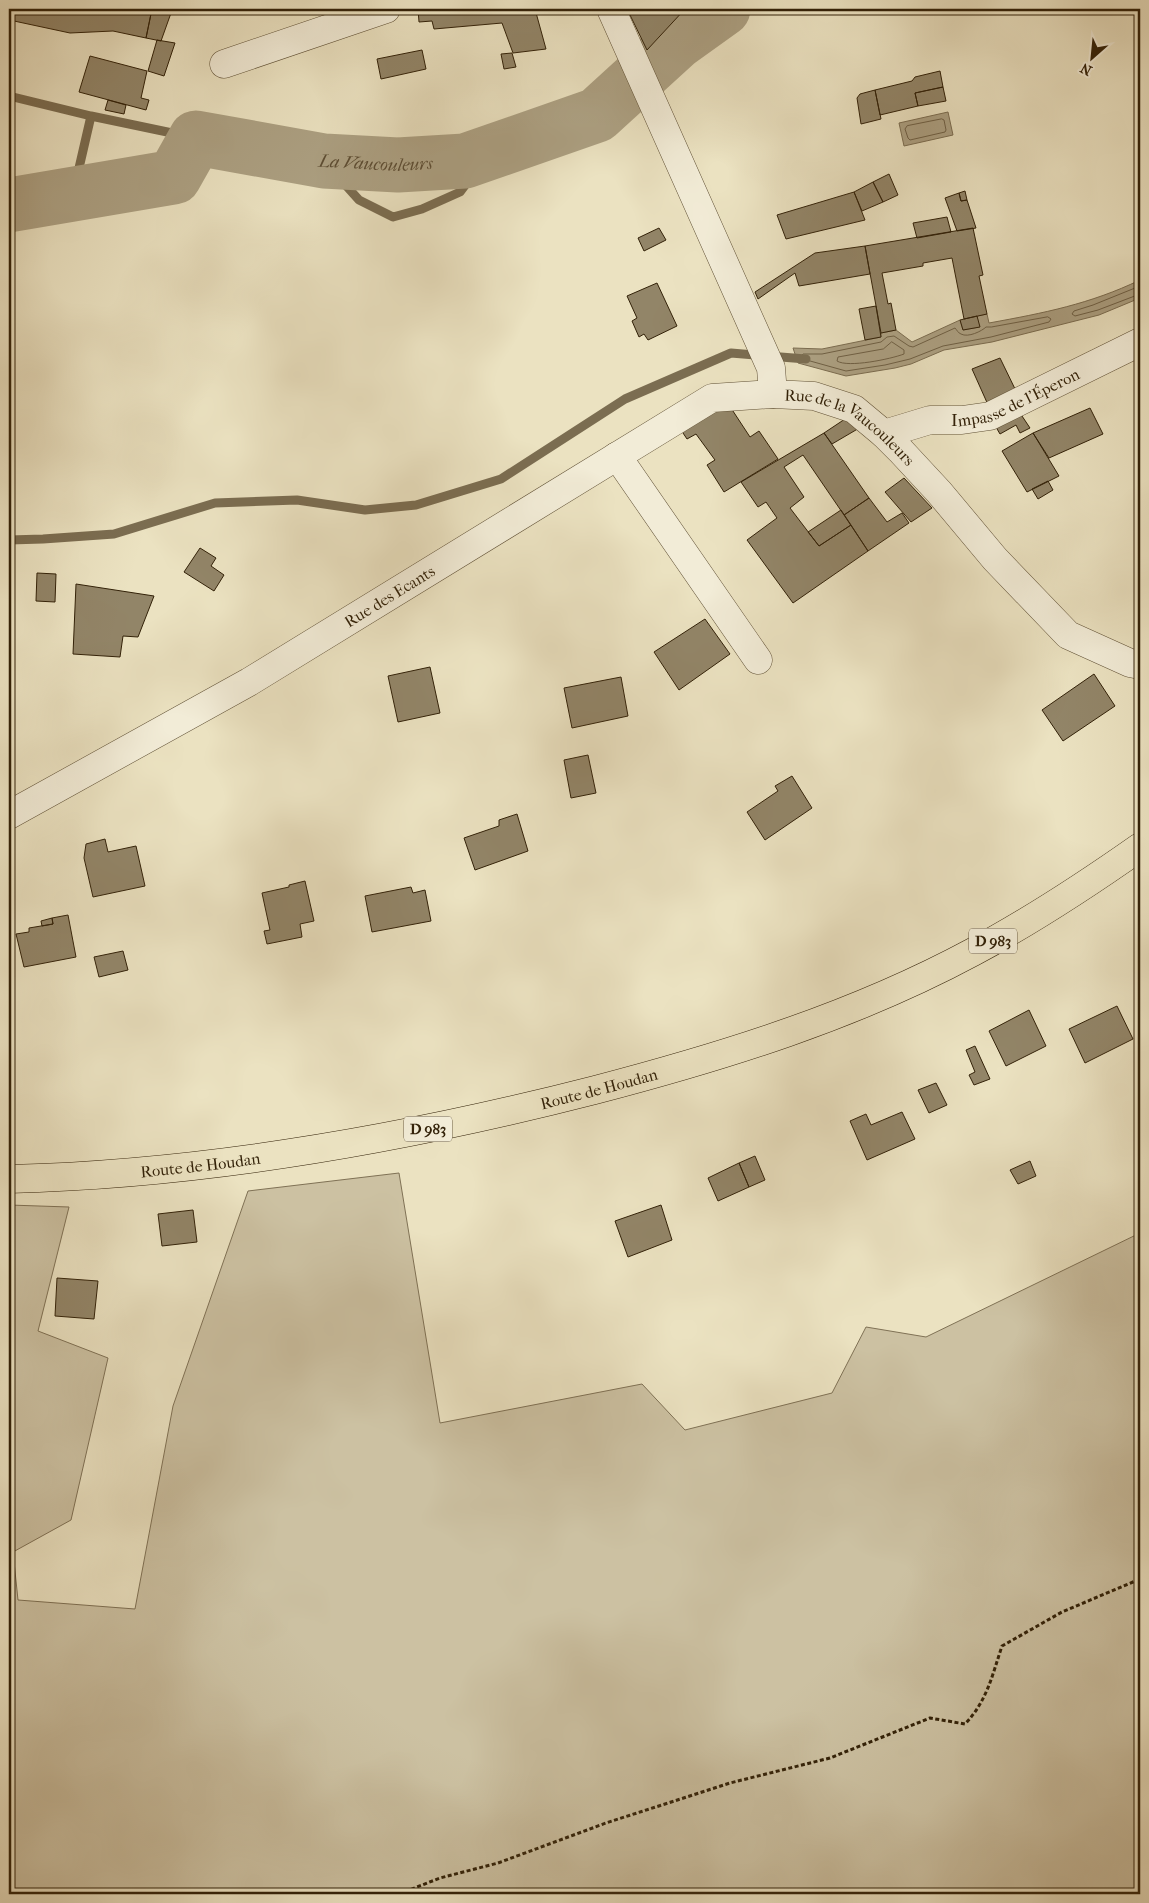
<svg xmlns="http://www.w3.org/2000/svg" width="1149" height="1903" font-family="'IM FELL French Canon',serif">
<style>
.green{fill:#ccc1a2;stroke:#7f7155}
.water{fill:#aca082;stroke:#7b6d51}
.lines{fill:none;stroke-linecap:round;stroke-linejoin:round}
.shore{stroke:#6f6045;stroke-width:1}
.stream{stroke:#7b6d51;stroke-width:9}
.river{stroke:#aca082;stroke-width:55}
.building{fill:#928568;stroke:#322108}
.minor-casing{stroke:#605136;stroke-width:29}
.major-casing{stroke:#322108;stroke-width:29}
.path{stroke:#322108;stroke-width:3;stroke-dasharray:4 2.5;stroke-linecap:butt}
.minor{stroke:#f2ecd7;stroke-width:28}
.major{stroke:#ebe2c1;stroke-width:28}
.labels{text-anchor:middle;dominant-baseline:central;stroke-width:5;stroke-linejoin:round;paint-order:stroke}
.shield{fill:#f2ecd7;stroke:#6c5e46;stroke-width:1}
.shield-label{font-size:15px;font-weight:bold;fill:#322108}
.street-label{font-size:16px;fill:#322108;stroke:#f2ecd7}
.water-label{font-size:18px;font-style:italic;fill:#5d4d33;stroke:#f2ecd7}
</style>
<rect width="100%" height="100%" fill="#ebe2c1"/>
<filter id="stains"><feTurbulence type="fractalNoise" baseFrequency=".004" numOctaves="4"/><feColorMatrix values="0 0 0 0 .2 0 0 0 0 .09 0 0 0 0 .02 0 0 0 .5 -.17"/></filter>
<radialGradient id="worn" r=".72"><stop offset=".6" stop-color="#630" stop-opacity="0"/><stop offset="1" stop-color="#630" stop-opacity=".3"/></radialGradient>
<path class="green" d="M 399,1173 L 440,1423 L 642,1384 L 685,1430 L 832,1393 L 866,1327 L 926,1337 L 1140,1233 L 1140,1894 L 9,1894 L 9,1205 L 69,1207 L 38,1331 L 108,1358 L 71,1520 L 13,1552 L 18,1600 L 135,1609 L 173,1406 L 248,1191 Z"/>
<path class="water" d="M 948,112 L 953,135 L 904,146 L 899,123 Z
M 1140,280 L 1140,298 L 1099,315 L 992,342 L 944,350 L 911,364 L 895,368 L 846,376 L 798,363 L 793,348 L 822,349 L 881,337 L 881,333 L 896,330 L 912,342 L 960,320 L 963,330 L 979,327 L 977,316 L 987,314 L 989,323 C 1044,313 1090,304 1140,280 Z"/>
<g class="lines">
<path class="shore" d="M 942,119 L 944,120 L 946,130 L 945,132 L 910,140 L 908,138 L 905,129 L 907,126 Z
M 1140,286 L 1093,305 L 1074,311 L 1072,314 L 1075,316 L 1098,310 L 1140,294
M 1048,317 L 1051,319 L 1049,322 L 991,337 L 943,346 L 910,359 L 885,365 L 846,371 L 803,359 L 801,356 L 803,354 L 822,354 L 881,342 L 887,337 L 894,336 L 909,346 L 913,347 L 955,328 C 957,330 958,333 961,334 C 968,338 982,331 986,327 L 991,327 Z
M 892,342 L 904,350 L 904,354 C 891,359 848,368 837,361 L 838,357 L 883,349 Z"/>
<path class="stream" d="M 9,96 L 91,116
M 324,161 L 359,200 L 393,217 L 422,209 L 460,192 L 489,153
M 73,194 L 91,116 L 196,138
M 9,540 L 43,539 L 114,534 L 215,503 L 297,500 L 365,510 L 416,505 L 501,479 L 625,399 L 731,353 L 806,359"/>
<path class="river" id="s1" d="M 9,205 L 174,177 L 196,138 L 324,161 L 398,165 L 465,161 L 597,115 L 677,42 L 723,9"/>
</g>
<path class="building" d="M 9,9 L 152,9 L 146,38 L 113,31 L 70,33 L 14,21 L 9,41 Z
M 152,9 L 171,13 L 161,41 L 146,38 Z
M 418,9 L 535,9 L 546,49 L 513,53 L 502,23 L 434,29 L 432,21 L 419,22 Z
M 636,9 L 685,9 L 647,50 L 630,15 Z
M 157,40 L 175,43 L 164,76 L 148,71 Z
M 422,50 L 426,69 L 381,79 L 377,59 Z
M 512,53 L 516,67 L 504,69 L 501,54 Z
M 90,56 L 147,71 L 141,98 L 149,100 L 146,110 L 79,92 Z
M 940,71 L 943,87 L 915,93 L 918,106 L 880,115 L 875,90 L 912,81 L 915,77 Z
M 943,87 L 946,101 L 918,106 L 915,93 Z
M 875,90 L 881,119 L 861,124 L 857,98 L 860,94 Z
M 108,100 L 126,105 L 124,114 L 105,110 Z
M 889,174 L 898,195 L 883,202 L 873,182 Z
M 873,182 L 883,202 L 862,211 L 854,192 Z
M 965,191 L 967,200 L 961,201 L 959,193 Z
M 854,192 L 865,220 L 786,239 L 777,215 Z
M 959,193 L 961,201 L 967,200 L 976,228 L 957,231 L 945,198 Z
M 947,217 L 951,232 L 917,238 L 913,223 Z
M 659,228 L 666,240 L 644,251 L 638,238 Z
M 973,228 L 983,275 L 979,276 L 987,314 L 964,319 L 952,258 L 923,263 L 923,266 L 882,273 L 888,304 L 891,303 L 896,330 L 881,333 L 865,246 Z
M 865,246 L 870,274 L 799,286 L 795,273 L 758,299 L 755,292 L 815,253 Z
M 657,283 L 677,326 L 648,340 L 644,334 L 639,337 L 632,321 L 637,318 L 627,296 Z
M 876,306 L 881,337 L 865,340 L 859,309 Z
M 977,316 L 980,327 L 963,330 L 960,320 Z
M 1000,358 L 1017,393 L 989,407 L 972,369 Z
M 729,405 L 750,437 L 759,431 L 778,459 L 724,492 L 707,465 L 715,460 L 696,434 L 687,439 L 679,427 Z
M 1090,408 L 1103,434 L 1049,458 L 1033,433 Z
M 1018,410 L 1030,428 L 1020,433 L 1016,425 L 1000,434 L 993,422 Z
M 848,417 L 861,427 L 832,444 L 824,433 Z
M 824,433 L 869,498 L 844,515 L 803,455 L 784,467 L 804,497 L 790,508 L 819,546 L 851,525 L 868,551 L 793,603 L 747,540 L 777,518 L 766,502 L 758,507 L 741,482 Z
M 1033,433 L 1059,476 L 1027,492 L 1002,451 Z
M 904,478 L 932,508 L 911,522 L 885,492 Z
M 1048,481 L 1053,490 L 1038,499 L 1032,489 Z
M 869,498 L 887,522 L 902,513 L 909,523 L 868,551 L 844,515 Z
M 841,510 L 851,525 L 819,546 L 808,532 Z
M 200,548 L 216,558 L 211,566 L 224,575 L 214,591 L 184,572 Z
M 37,573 L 56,574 L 55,602 L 36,601 Z
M 76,584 L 154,596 L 138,637 L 123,636 L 120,657 L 73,654 Z
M 705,619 L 730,654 L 679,690 L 654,652 Z
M 430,667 L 440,713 L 398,722 L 388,676 Z
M 1094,674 L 1115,706 L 1063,741 L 1042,710 Z
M 621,677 L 628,716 L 572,728 L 564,688 Z
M 588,755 L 596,793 L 571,798 L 564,760 Z
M 792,776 L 812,808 L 765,840 L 747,812 L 778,791 L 775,786 Z
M 517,814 L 528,851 L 475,870 L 464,838 L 499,826 L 499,820 Z
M 105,839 L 108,852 L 136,846 L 145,886 L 93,897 L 84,858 L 86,844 Z
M 305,881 L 314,921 L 300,924 L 302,937 L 267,944 L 264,931 L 270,930 L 262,893 L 289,887 L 289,885 Z
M 411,887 L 413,893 L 425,890 L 431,921 L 372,932 L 365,896 Z
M 68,915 L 76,957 L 24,967 L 16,934 L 29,932 L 29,928 L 53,924 L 52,918 Z
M 52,918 L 53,924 L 42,926 L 41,921 Z
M 123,951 L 128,970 L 99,977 L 94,957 Z
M 1117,1006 L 1133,1039 L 1085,1063 L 1069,1029 Z
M 1029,1010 L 1046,1046 L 1006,1066 L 989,1031 Z
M 975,1046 L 990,1079 L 974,1085 L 969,1075 L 975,1072 L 966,1050 Z
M 936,1083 L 947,1105 L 929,1113 L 918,1090 Z
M 902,1112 L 915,1139 L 867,1160 L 850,1121 L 866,1114 L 871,1125 Z
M 755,1156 L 765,1180 L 749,1187 L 739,1163 Z
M 1030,1161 L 1036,1176 L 1018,1184 L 1010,1170 Z
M 739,1163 L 749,1187 L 718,1201 L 708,1178 Z
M 661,1205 L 672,1240 L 628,1257 L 615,1221 Z
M 193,1210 L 197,1242 L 162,1246 L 158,1214 Z
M 57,1278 L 98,1281 L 94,1319 L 55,1316 Z"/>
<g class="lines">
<g class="minor-casing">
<g id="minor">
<path id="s2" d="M 611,9 L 771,368 L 773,394 L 814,396 L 854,409 L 884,434 L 900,450 L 939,492 L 995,559 L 1068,635 L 1130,663 L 1140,665"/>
<path d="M 224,64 L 386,9"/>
<path id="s3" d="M 884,434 L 930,420 L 962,420 L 990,416 L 1140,342"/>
<path d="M 617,456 L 758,660"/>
<path id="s4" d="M 9,815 L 249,682 L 712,398 L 773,394"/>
</g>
</g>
<g class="major-casing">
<g id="major">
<path id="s5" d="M 9,1179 C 207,1174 404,1139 595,1090 C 725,1056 854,1016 973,952 C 1031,921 1086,885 1140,847"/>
</g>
</g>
<path class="path" d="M 399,1894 L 440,1878 L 498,1863 L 606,1823 L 730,1783 L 830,1758 L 930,1718 L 965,1724 C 987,1701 992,1676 1002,1646 L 1062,1612 L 1140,1579"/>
<use href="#minor" class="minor"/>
<use href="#major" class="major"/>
</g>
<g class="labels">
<g class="shield">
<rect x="969" y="928.5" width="48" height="25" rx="4"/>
<rect x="404" y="1116.5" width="48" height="25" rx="4"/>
</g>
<g class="shield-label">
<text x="993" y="941">D 983</text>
<text x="428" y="1129">D 983</text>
</g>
<g class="street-label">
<text stroke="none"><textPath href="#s3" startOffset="138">Impasse de l'Éperon</textPath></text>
<text stroke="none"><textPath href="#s2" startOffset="506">Rue de la Vaucouleurs</textPath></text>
<text stroke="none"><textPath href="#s4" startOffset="439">Rue des Ecants</textPath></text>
<text stroke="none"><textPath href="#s5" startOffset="598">Route de Houdan</textPath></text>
<text stroke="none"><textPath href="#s5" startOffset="192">Route de Houdan</textPath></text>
</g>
<g class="water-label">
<text stroke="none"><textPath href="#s1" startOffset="394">La Vaucouleurs</textPath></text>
</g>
</g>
<rect width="1149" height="1903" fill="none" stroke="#ebe2c1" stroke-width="30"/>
<rect x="10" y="10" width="1129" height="1883" fill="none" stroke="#322108" stroke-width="2.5"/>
<rect x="15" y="15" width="1119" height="1873" fill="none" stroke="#322108"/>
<g transform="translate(1092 58) rotate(207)" stroke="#f2ecd7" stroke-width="4" paint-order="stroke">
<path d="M0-4L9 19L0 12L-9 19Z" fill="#322108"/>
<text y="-8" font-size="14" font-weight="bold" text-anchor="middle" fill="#322108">N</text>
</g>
<rect width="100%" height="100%" filter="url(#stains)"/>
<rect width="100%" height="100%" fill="url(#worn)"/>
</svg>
